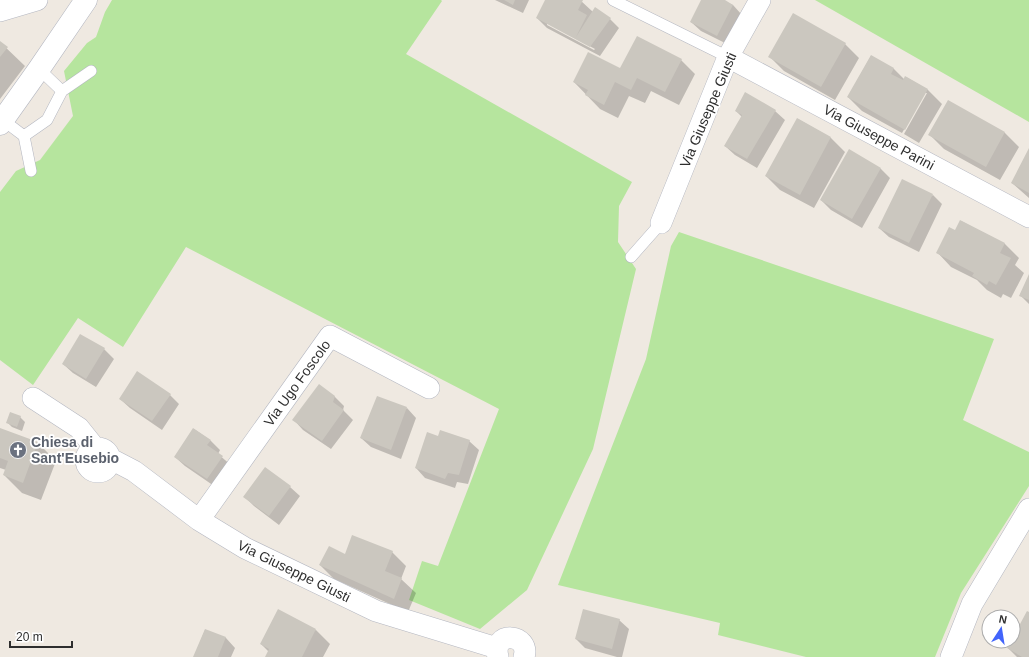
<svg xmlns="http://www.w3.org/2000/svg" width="1029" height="657" font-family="Arial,sans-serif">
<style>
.green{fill:#b6e59e}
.shadow{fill:#0003;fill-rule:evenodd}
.building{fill:#cbc7bf}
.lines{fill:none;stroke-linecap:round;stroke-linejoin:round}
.lane-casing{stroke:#b4b7c1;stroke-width:12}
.street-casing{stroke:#b4b7c1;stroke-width:22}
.secondary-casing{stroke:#b4b7c1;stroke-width:23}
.lane{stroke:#fff;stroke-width:11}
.street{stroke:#fff;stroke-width:21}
.secondary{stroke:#fff;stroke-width:22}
.labels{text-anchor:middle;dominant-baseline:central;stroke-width:3.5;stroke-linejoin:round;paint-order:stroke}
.street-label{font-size:14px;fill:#2e2e2e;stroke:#fff}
.worship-label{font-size:14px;font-weight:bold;fill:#5b616d;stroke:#fff;text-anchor:start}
</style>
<rect width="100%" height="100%" fill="#efe9e1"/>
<path class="green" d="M 112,0 L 441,0 L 442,1 L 406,54 L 632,182 L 619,206 L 618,242 L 636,269 L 593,449 L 527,590 L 480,629 L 409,600 L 422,561 L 438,566 L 499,409 L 186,247 L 123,347 L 78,318 L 33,385 L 0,360 L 0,192 L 16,171 L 40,160 L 73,116 L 64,71 L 87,43 L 96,37 L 105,12 Z
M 815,0 L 1029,0 L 1029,122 Z
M 679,232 L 994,339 L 963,420 L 1029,452 L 1029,486 L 961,593 L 935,657 L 806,657 L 718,635 L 720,623 L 558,585 L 646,359 L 671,246 Z"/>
<path class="shadow" d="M 495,0 L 529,0 L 523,13 Z
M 547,0 L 580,0 L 593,12 L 610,19 L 619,28 L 600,56 L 547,28 L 537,18 ZM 547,23 L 595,49 L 594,50 L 547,25 Z
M 702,0 L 722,0 L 733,5 L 742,15 L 727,44 L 701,31 L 691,22 Z
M 0,42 L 25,66 L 0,99 Z
M 845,44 L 859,58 L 835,100 L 784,71 L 770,57 Z
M 871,56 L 894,69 L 904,79 L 906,77 L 928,90 L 942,104 L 919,143 L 904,134 L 927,93 L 925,93 L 902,133 L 862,111 L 848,97 Z
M 681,60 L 695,74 L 679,105 L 651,91 L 645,103 L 629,96 L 618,118 L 600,109 L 574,82 Z
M 948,102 L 1005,133 L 1019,147 L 1000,180 L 944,149 L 930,135 Z
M 736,111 L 775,111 L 785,120 L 757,168 L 735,155 L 725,146 L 742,117 Z
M 798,119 L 831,138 L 845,152 L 814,208 L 780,190 L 766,176 Z
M 1029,150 L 1029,198 L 1012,183 Z
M 850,151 L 881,169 L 890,178 L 862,228 L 831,210 L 821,200 Z
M 933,195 L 942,204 L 919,252 L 889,237 L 879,228 Z
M 961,221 L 1005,244 L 1019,258 L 1015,265 L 1024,273 L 1011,298 L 1003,294 L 1001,298 L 987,290 L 977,280 L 951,267 L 937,252 L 955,232 Z
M 1029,277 L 1029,304 L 1020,295 Z
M 104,349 L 114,359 L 96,387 L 73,373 L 63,364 Z
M 320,386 L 335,397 L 344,406 L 343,410 L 353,420 L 331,449 L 303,430 L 294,420 Z
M 170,395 L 179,404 L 162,430 L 130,408 L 120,399 Z
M 407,408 L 416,418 L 401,459 L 371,447 L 361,438 Z
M 20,417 L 25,422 L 22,431 L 12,427 L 7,422 Z
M 0,429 L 38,443 L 56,461 L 41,500 L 22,493 L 4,475 L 6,470 L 0,468 Z
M 194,429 L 211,441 L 220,450 L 218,454 L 232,466 L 217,488 L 185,466 L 175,457 Z
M 438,437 L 469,441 L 479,450 L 468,484 L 457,482 L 455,488 L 425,478 L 416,468 Z
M 290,487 L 300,496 L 279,525 L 254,506 L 244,496 Z
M 392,552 L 406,566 L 401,579 L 416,593 L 408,612 L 334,579 L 320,565 L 345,555 Z
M 1029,613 L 1029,657 L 1017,657 L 1008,648 Z
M 619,620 L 629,629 L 622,657 L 617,657 L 585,648 L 576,639 Z
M 205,630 L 226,638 L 235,648 L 231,657 L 194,657 Z
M 316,630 L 330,644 L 323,657 L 266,657 L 269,652 L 261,644 Z"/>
<path class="building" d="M 504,0 L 515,0 L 513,5 Z
M 545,0 L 583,0 L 578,10 L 587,15 L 576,37 L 595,7 L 611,18 L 590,47 L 536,18 Z
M 701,0 L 725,0 L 733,5 L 717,36 L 690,22 Z
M 793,13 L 846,43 L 821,87 L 768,57 Z
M 637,36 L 682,59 L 665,92 L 637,78 L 631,90 L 615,82 L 604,105 L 585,95 L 588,90 L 573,82 L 588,52 L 620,68 Z
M 0,41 L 8,47 L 0,57 Z
M 871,55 L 894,68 L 891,74 L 903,80 L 905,76 L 928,89 L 905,130 L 847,97 Z
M 745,92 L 776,110 L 747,159 L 724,146 L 742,115 L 735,111 Z
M 948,100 L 1005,132 L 986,167 L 928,135 Z
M 797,118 L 831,137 L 800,195 L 765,176 Z
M 1029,148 L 1029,193 L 1011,183 Z
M 849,149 L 881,168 L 852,219 L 820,200 Z
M 902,179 L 933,194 L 909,243 L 878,228 Z
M 960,220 L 1005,243 L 1000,253 L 1011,258 L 996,285 L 989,281 L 987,285 L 972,276 L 974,273 L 936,253 L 949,227 L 955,230 Z
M 1029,274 L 1029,300 L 1019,296 Z
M 80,334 L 105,348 L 86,379 L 62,364 Z
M 137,371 L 171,394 L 152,421 L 119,399 Z
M 319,384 L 335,396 L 333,402 L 344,410 L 322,441 L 292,420 Z
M 377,396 L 407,407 L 391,450 L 360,438 Z
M 10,412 L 21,416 L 17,427 L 6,423 Z
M 0,428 L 38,442 L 23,483 L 3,475 L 8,461 L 0,458 Z
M 193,428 L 211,440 L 207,445 L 223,456 L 207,479 L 174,457 Z
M 440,430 L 470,440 L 459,475 L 448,473 L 445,479 L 415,468 L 427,432 L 438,436 Z
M 265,467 L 291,486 L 269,516 L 243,497 Z
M 352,535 L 393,551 L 385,571 L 402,578 L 394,599 L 319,565 L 329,546 L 345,554 Z
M 278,609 L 316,629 L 302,657 L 265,657 L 269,649 L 260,644 Z
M 583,609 L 620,619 L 612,649 L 575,639 Z
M 1027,611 L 1029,612 L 1029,657 L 1022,657 L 1007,648 L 1011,641 L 1013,641 L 1013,637 Z
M 205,629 L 226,637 L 218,657 L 193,657 Z"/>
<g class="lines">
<g class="lane-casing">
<path id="lane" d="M 613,0 L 728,57
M 62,91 L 91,71
M 3,120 L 24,136 L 47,120 L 62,91 L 39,69
M 24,136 L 31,171
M 631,257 L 661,223"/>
</g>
<g class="street-casing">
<path id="street" d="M 0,11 L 37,0
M 728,57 L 1029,217
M 661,223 L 728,57 L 760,0
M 33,398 L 79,428 L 95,448
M86 460a12 12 0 1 1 24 0a12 12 0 1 1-24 0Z
M 109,458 L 134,471 L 199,520 L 245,548 L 376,611 L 497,648
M 199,520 L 330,336 L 429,388
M 498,657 C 491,630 531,633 524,657
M 951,657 L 972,604 L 1029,509"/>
</g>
<g class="secondary-casing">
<path id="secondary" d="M 0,124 L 39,69 L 86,0"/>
</g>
<use href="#lane" class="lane"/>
<use href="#street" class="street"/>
<use href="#secondary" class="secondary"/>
</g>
<defs>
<g id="church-disc" transform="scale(0.9)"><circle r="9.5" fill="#6b7280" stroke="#fff"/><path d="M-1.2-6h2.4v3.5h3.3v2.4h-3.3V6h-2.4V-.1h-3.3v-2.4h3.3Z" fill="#fff"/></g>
</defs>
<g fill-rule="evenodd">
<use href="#church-disc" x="18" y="450"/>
</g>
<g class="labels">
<g class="street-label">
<text transform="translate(708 110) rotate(-67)">Via Giuseppe Giusti</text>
<text transform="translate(879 137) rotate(28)">Via Giuseppe Parini</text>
<text transform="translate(297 383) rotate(-54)">Via Ugo Foscolo</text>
<text transform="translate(294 571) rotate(26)">Via Giuseppe Giusti</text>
</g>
<g class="worship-label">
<text x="31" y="442">Chiesa di<tspan x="31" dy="16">Sant'Eusebio</tspan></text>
</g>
</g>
<g transform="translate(1001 629) rotate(12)"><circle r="19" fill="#ffffff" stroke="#ababab"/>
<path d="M0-3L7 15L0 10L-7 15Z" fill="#4264fb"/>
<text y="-6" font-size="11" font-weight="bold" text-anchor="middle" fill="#2e2e2e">N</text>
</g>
<path d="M10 641v6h62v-6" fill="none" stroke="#2e2e2e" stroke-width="2"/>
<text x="16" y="641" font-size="12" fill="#2e2e2e" stroke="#ffffff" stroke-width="3" paint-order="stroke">20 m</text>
</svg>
